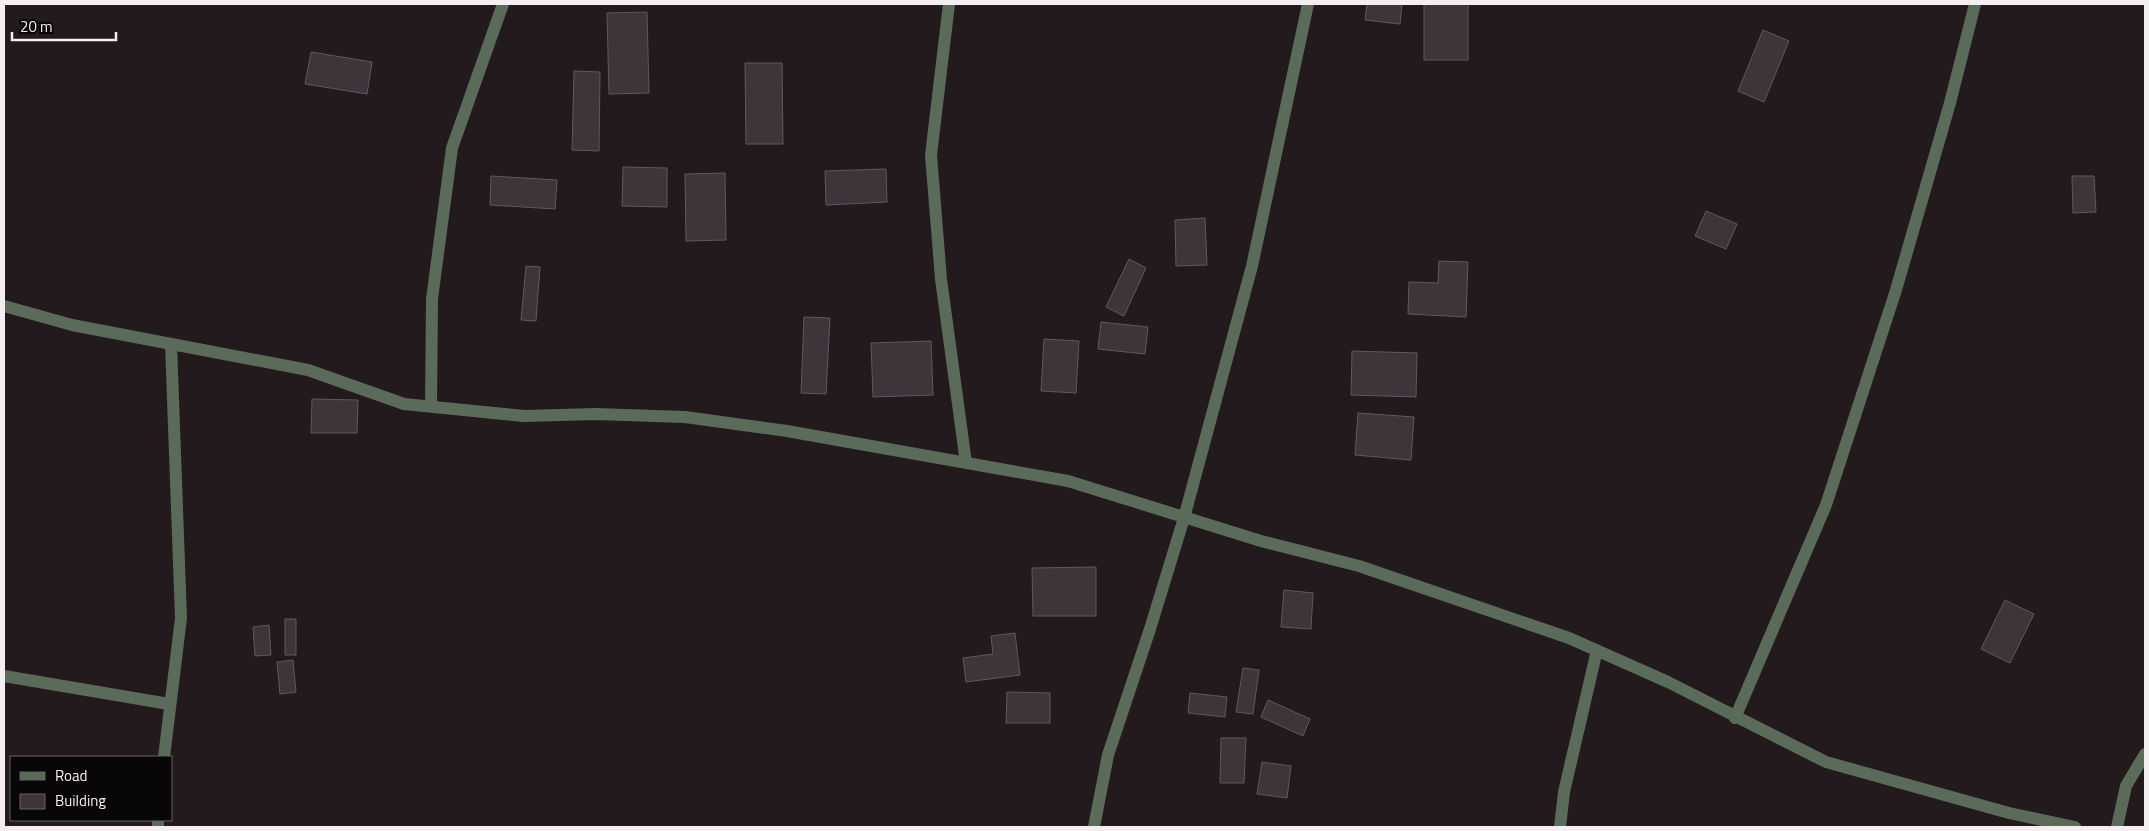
<svg xmlns="http://www.w3.org/2000/svg" width="2149" height="831" font-family="'Titillium Web',sans-serif">
<style>
.building{fill:#3e3439;stroke:#62585c}
.lines{fill:none;stroke-linecap:round;stroke-linejoin:round}
.minor{stroke:#5b6b59;stroke-width:12}
</style>
<rect width="100%" height="100%" fill="#221a1d"/>
<path class="building" d="M 1367,4 L 1402,4 L 1400,24 L 1365,20 Z
M 1424,4 L 1468,4 L 1468,60 L 1424,60 Z
M 647,12 L 649,93 L 609,94 L 607,13 Z
M 1763,30 L 1789,41 L 1764,102 L 1738,91 Z
M 311,52 L 372,62 L 367,94 L 305,84 Z
M 745,63 L 782,63 L 783,144 L 746,144 Z
M 574,71 L 600,72 L 599,151 L 572,150 Z
M 623,167 L 667,168 L 667,207 L 622,206 Z
M 886,169 L 887,202 L 826,205 L 825,171 Z
M 725,173 L 726,240 L 686,241 L 685,174 Z
M 491,176 L 557,180 L 555,209 L 490,205 Z
M 2072,176 L 2094,176 L 2096,212 L 2073,213 Z
M 1706,211 L 1737,224 L 1726,249 L 1695,236 Z
M 1205,218 L 1207,265 L 1176,266 L 1175,220 Z
M 1129,259 L 1146,268 L 1124,316 L 1106,307 Z
M 1439,261 L 1468,262 L 1466,317 L 1408,314 L 1409,282 L 1438,283 Z
M 526,266 L 540,267 L 536,321 L 521,320 Z
M 804,317 L 830,318 L 826,394 L 801,393 Z
M 1101,322 L 1148,327 L 1145,354 L 1098,349 Z
M 1044,339 L 1079,341 L 1076,393 L 1041,391 Z
M 931,341 L 933,395 L 873,397 L 871,343 Z
M 1352,351 L 1417,353 L 1416,397 L 1351,395 Z
M 312,399 L 358,400 L 357,433 L 311,433 Z
M 1358,413 L 1414,417 L 1411,460 L 1355,455 Z
M 1096,567 L 1096,616 L 1033,616 L 1032,568 Z
M 1284,590 L 1313,593 L 1311,629 L 1281,627 Z
M 2005,600 L 2034,614 L 2010,663 L 1981,649 Z
M 285,619 L 296,619 L 296,655 L 285,655 Z
M 269,625 L 271,655 L 255,656 L 253,627 Z
M 1015,633 L 1020,675 L 966,682 L 963,658 L 993,654 L 991,636 Z
M 293,660 L 296,692 L 280,694 L 277,662 Z
M 1243,668 L 1259,670 L 1253,714 L 1236,712 Z
M 1007,692 L 1050,693 L 1050,723 L 1006,723 Z
M 1190,693 L 1227,697 L 1225,717 L 1188,713 Z
M 1268,700 L 1310,719 L 1303,736 L 1261,717 Z
M 1221,738 L 1246,738 L 1244,783 L 1220,783 Z
M 1262,762 L 1291,766 L 1287,798 L 1257,794 Z"/>
<g class="lines">
<path class="minor" d="M 949,4 L 931,155 L 941,279 L 966,463
M 4,306 L 72,325 L 308,370 L 404,404 L 524,416 L 596,414 L 685,417 L 787,431 L 1068,481 L 1261,541 L 1359,566 L 1569,638 L 1668,682 L 1826,762 L 2009,813 L 2075,827
M 431,406 L 432,299 L 452,148 L 503,4
M 4,676 L 169,704
M 1735,718 L 1826,505 L 1896,290 L 1950,103 L 1975,4
M 164,757 L 181,618 L 171,344
M 158,827 L 158,820
M 1094,827 L 1108,755 L 1150,629 L 1184,518 L 1252,266 L 1308,4
M 1560,827 L 1564,792 L 1597,650
M 2117,827 L 2126,786 L 2145,754"/>
</g>
<rect width="2149" height="831" fill="none" stroke="#f4eef1" stroke-width="10"/>
<rect x="10" y="756" width="162" height="65" fill="#090607" stroke="#676365"/>
<rect x="20" y="772" width="25" height="8" fill="#5b6b59" stroke="#676365"/>
<text x="55" y="781" font-size="15" fill="#f4eef1">Road</text>
<rect x="20" y="794" width="25" height="15" fill="#3e3439" stroke="#676365"/>
<text x="55" y="806" font-size="15" fill="#f4eef1">Building</text>
<path d="M12 32v8h104v-8" fill="none" stroke="#f4eef1" stroke-width="2.5"/>
<text x="20" y="32" font-size="15" fill="#f4eef1" stroke="#090607" stroke-width="4" paint-order="stroke">20 m</text>
</svg>
